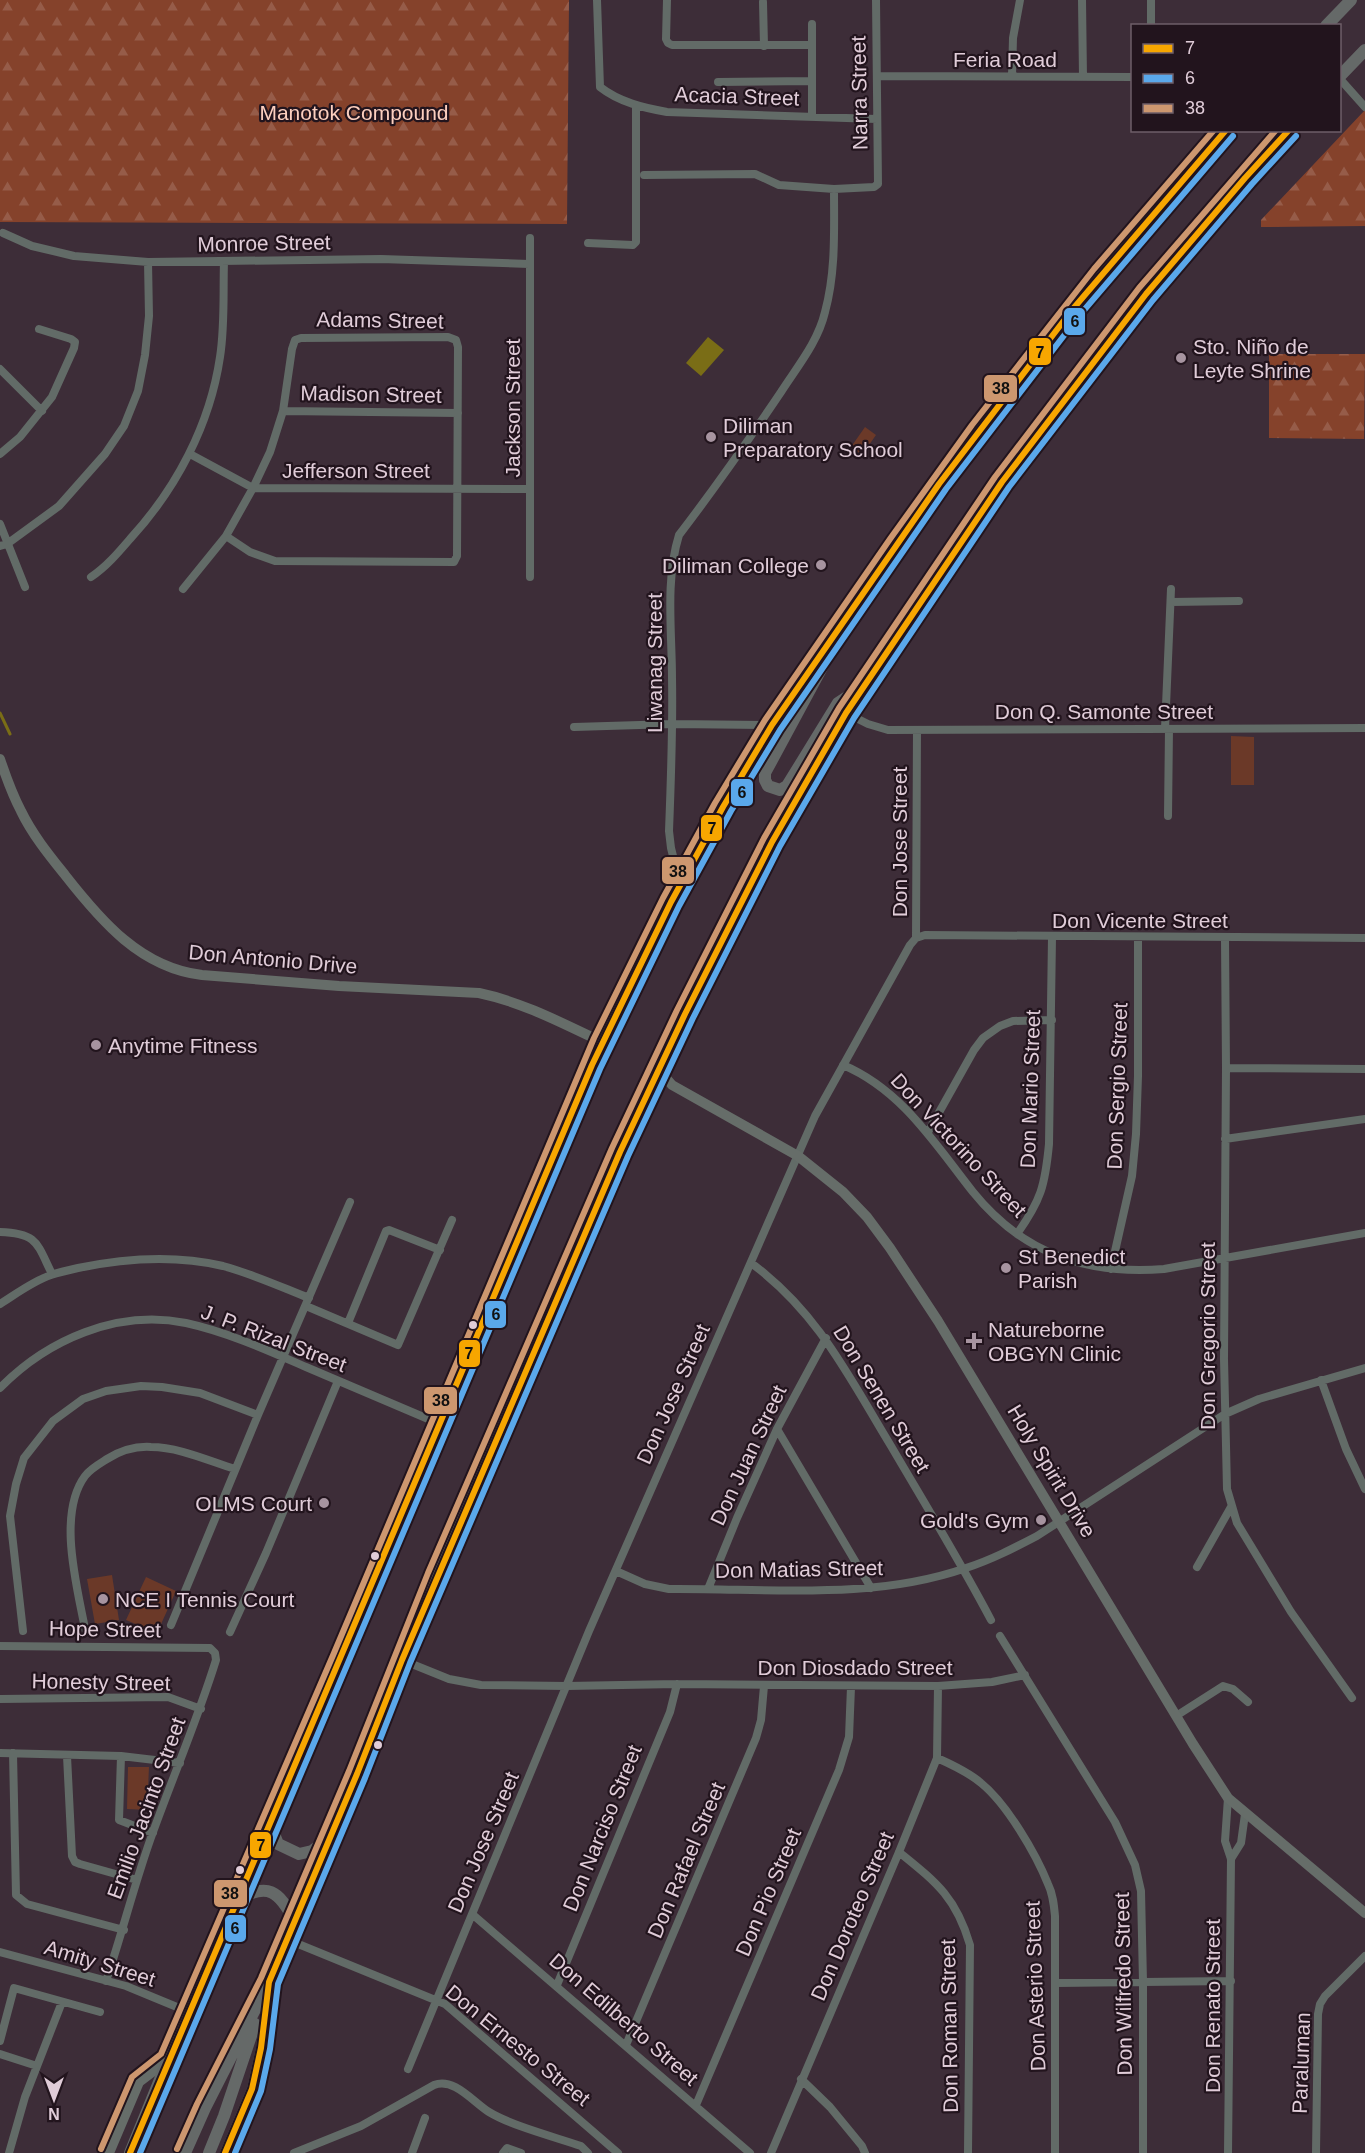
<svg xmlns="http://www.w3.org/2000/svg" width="1365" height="2153" font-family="Arial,sans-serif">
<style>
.forest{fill:url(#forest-firs)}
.park{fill:#6b3928}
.water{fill:#7a6d16}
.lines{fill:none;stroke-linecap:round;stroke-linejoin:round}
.stream{stroke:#7a6d16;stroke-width:3}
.street{stroke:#626b67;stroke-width:8}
.secondary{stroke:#666d69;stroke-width:10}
.primary{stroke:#656968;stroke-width:12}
.bus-1-casing{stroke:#22141d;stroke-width:10}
.bus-2-casing{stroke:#22141d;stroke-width:10}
.bus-3-casing{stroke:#22141d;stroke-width:10}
.bus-1{stroke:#f7a600;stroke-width:6}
.bus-2{stroke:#5aa8eb;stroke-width:6}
.bus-3{stroke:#cd976f;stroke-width:6}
.poi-dot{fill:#a794a0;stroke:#22141d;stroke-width:2}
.bus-dot{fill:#e0ccd8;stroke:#22141d;stroke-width:2}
.labels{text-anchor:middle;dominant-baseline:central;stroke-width:4.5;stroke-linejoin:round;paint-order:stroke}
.street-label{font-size:21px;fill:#e0ccd8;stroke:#22141d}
.park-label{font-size:21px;fill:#fccfbf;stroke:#22141d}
.poi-label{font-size:21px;fill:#e0ccd8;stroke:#22141d;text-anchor:start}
.line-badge{stroke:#22141d;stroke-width:2}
.pale-badge-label{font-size:16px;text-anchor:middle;font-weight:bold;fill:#111}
</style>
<defs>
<pattern id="forest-firs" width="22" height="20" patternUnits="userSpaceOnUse" patternTransform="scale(1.5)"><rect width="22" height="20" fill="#85422b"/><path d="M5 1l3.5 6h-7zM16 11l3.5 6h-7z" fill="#965c49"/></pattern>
</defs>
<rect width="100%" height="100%" fill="#3d2d38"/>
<path class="forest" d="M 0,0 L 569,0 L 567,224 L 0,222 Z
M 1365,110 L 1365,226 L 1261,227 L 1261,220 Z
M 1269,354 L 1365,354 L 1364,439 L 1269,438 Z"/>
<path class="park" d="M 865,427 L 876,435 L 862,455 L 851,447 Z
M 1231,736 L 1254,737 L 1254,785 L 1231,785 Z
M 112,1575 L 119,1620 L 95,1624 L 87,1579 Z
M 146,1577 L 176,1591 L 157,1633 L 126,1620 Z
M 128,1767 L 149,1767 L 147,1810 L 127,1809 Z"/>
<path class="water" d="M 708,337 L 724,350 L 701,376 L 686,363 Z"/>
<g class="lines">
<path class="stream" d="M 0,713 L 10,734"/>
<path class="street" d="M 597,0 L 600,87 C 619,102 644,108 667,112 L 877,119
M 667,0 L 666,39 L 668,43 L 672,45 L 812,45
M 1082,0 L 1083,77
M 1151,0 L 1151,26
M 763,2 L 764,46
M 877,76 L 1132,77
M 1012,76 L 1013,38 L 1020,0
M 1340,79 L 1365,107
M 718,82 L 812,81
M 812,117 L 812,24
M 644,175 L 755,174 L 779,185 L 834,189 L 874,187 L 878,184 L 876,0
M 3,233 L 32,246 L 74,256 L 148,262 L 381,259 L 529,264
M 530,238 L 530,577
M 588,243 L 633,245 L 636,242 L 636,105
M 0,369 L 42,411
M 283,411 L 458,413
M 0,454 L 20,437 L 52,397 L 74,348 L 75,342 L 71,339 L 39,329
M 190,454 L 253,488 L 530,489
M 0,524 L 25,587
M 0,546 L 7,544 L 59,506 L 105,454 L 124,426 L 138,391 L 145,355 L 149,316 L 148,262
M 91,577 C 106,567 118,553 130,539 C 176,489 210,425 220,357 C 225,326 223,292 224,261
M 183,589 L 226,536 L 253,488 L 270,452 L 283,411 L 292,349 L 295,340 L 301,338 L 448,337 L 456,340 L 458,347 L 457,556 L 454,562 L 275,561 L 250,552 L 226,536
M 1171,602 L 1239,601
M 846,713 L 868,724 L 888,730 L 1365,728
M 574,727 L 673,724 L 772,725
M 1165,729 L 1171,589
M 1168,816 L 1169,729
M 680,884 L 671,848 L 669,831 C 671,780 673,729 672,678 C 672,632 665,580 679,535 C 715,488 748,441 781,392 C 797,367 818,342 825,312 C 836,272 834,230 834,189
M 916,938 L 925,935 L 1365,938
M 1225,939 L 1226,1068 L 1224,1359 L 1227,1489 L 1237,1523 L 1291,1612 L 1352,1698
M 843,1065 C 902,1090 935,1144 973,1192 C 1023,1254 1087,1275 1164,1269 L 1365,1233
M 1226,1068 L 1365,1069
M 928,1132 L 974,1050 L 983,1038 L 1000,1026 L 1013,1021 L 1052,1020
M 1225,1139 L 1365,1119
M 0,1232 C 38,1233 37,1244 52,1274
M 1017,1234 C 1041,1200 1045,1186 1049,1144 L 1052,937
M 751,1263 C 818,1312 849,1377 891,1446 C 925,1504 960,1561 991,1620
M 1111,1269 L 1132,1176 L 1136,1134 L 1138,1076 L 1138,938
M 0,1304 C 16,1294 33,1281 51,1275 C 60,1272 69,1270 78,1268 C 126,1258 176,1255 223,1266 C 253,1274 281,1287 309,1298
M 306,1306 L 398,1345 L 452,1220
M 348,1323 L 386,1231 L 389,1230 L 440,1250
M 1321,1380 L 1346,1449 L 1365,1489
M 0,1388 C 47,1340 117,1309 186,1323 C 227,1332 267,1350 306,1367 C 350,1386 395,1405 440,1424
M 777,1429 L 871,1588
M 1197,1567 L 1231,1507
M 616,1571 L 645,1584 L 669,1589 C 767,1588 871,1601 966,1568 C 991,1560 1014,1548 1037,1536 L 1225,1414 L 1259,1399 L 1365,1368
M 708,1589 L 737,1518 L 777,1429 L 826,1338
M 171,1625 L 258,1415 L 350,1202
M 85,1629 C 77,1586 57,1514 85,1476 C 90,1469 99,1464 107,1459 C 120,1451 135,1446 151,1447 C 179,1447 209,1461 235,1469
M 23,1631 L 10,1516 L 16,1484 L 24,1458 L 53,1421 L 83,1399 L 106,1391 L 141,1386 L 162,1387 L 200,1393 L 258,1415
M 230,1632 L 266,1553 L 338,1381
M 1000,1636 L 1115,1822 L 1135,1865 L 1141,1891 L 1143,1982 L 1143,2153
M 0,1646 L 210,1648 L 215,1653 L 216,1660 C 198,1718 174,1774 153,1832 C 135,1881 123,1931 106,1981
M 402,1660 L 449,1679 L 481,1685 L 567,1686 L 677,1684 L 938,1686 L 992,1682 L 1025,1675
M 0,1699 L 168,1697 L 201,1709
M 1176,1716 L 1223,1686 L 1233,1689 L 1248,1702
M 0,1753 L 121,1756 L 180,1763
M 13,1753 L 16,1895 L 27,1904 L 124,1930
M 67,1756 L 72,1856 L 75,1862 L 80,1864 L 137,1880
M 121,1756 L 119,1820 L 153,1833
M 937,1758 C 953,1765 968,1772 981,1783 C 1007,1804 1036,1854 1048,1884 C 1053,1894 1054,1905 1055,1916 L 1055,2153
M 1228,1798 L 1225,1841 L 1231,1859 L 1228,2153
M 899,1852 C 936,1882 956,1897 970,1945 L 968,2153
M 1231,1859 L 1241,1843 L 1245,1814
M 472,1914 L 750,2153
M 286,1939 L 445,2004 L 618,2153
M 0,1952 L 126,1986 L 189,2012
M 1056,1983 L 1231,1981
M 557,1985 L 670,1712 L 677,1684
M 0,2041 L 14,1988 L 100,2012
M 626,2045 L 756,1738 L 761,1720 L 764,1686
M 0,2054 L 37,2066
M 408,2069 L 589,1631 L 815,1116 L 910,945 L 916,938 L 917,730
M 801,2079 L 830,2107 L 862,2146 L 865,2153
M 696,2105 L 839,1770 L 849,1737 L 851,1687
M 9,2153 L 25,2097 L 62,2002
M 294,2153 L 361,2126 L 434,2085 C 454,2077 473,2102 489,2112 C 512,2126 555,2137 581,2146 L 588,2153
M 412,2153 L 425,2118
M 503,2153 L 507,2148 L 521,2153
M 771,2153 L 899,1852 L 937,1758 L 938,1686
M 1316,2153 L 1318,2014 L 1320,2004 L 1325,1996 L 1365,1956"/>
<path class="secondary" d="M 0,759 C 6,777 12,794 21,811 C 32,834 49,855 65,875 C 101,921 141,968 202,975 L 339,986 L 479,993 C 522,1002 562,1023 602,1042
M 661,1066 L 665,1077 L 672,1085 L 798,1156 L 843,1192 L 867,1217 L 890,1248 L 938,1321 L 1193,1744 L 1228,1798 L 1365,1913
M 109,2153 L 139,2082 L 168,2060
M 225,2153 L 252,2089 L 261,2048 L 269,1986"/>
<path class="primary" d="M 1326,26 L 1351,0
M 1340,76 L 1365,50
M 826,660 L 765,773 L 765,780 L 768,786 L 780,790 L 787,786 L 838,703 L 859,689
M 273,1821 L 274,1834 L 278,1844 L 299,1854 L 312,1851 L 329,1838
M 237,1900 C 268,1882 279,1891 294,1920
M 130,2153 L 168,2060 L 342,1657 L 592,1065 L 671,902 L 723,807 L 772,725 L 939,484 L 1072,310 L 1171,192 L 1226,130
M 185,2153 L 205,2108 L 269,1982 L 286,1939 L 357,1774 L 436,1577 L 620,1152 L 685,1014 L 772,842 L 846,713 L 945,564 L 1002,482 L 1066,396 L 1146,294 L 1245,178 L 1289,130
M 209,2153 L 224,2116 L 255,2024"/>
<g class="bus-1-casing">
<path id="bus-1" d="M 130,2153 L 592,1065 L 671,902 L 723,807 L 772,725 L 939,484 L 1072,310 L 1226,130
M 225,2153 L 252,2089 L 261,2048 L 269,1982 L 357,1774 L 402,1660 L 620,1152 L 685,1014 L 772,842 L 846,713 L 1002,482 L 1146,294 L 1245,178 L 1289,130"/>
</g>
<g class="bus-2-casing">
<path id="bus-2" d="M 140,2153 L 600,1069 L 679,906 L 731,811 L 780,730 L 946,489 L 1079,316 L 1233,136
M 235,2153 L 261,2091 L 270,2049 L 278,1984 L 365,1778 L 410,1663 L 628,1156 L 693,1018 L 780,846 L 854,718 L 1009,487 L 1153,300 L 1252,184 L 1296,136"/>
</g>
<g class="bus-3-casing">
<path id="bus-3" d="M 101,2149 L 132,2077 L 161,2054 L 334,1653 L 594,1038 L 663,898 L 715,803 L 765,720 L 890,539 L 972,425 L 1094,269 L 1214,130
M 177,2149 L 197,2104 L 261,1978 L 349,1771 L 428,1573 L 612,1148 L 677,1010 L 764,838 L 839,708 L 995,477 L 1139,288 L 1276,130"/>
</g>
<use href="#bus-1" class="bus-1"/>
<use href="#bus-2" class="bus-2"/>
<use href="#bus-3" class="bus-3"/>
</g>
<g class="poi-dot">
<circle cx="1181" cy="358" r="6"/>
<circle cx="711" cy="437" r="6"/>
<circle cx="821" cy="565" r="6"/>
<circle cx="96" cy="1045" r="6"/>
<circle cx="1006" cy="1268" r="6"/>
<path d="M971 1332h6v6h6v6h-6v6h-6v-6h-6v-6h6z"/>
<circle cx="324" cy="1503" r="6"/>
<circle cx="1041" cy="1520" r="6"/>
<circle cx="103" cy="1599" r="6"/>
</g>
<g class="bus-dot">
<circle cx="473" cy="1325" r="5"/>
<circle cx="375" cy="1556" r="5"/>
<circle cx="378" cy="1745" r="5"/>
<circle cx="240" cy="1870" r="5"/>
</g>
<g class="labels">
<g class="street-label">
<text x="1005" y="59">Feria Road</text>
<text transform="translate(859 93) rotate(-91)">Narra Street</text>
<text transform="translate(737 96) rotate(2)">Acacia Street</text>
<text transform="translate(264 243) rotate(-1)">Monroe Street</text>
<text transform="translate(380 320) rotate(1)">Adams Street</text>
<text transform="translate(371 394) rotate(1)">Madison Street</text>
<text transform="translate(512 408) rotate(-90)">Jackson Street</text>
<text x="356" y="470">Jefferson Street</text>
<text transform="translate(654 663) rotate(-90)">Liwanag Street</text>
<text x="1104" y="711">Don Q. Samonte Street</text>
<text transform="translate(899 842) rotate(-90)">Don Jose Street</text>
<text x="1140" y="920">Don Vicente Street</text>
<text transform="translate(273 959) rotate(5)">Don Antonio Drive</text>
<text transform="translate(1117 1086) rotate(-88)">Don Sergio Street</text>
<text transform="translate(1030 1089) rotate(-88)">Don Mario Street</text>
<text transform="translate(959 1145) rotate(47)">Don Victorino Street</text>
<text transform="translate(1207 1336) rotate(-90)">Don Gregorio Street</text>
<text transform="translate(274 1338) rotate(21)">J. P. Rizal Street</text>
<text transform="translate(673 1394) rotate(-66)">Don Jose Street</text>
<text transform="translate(882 1399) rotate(59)">Don Senen Street</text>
<text transform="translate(748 1455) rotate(-65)">Don Juan Street</text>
<text transform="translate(1052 1471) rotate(59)">Holy Spirit Drive</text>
<text transform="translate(799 1569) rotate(-1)">Don Matias Street</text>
<text transform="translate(105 1629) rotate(1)">Hope Street</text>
<text x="855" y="1667">Don Diosdado Street</text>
<text transform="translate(101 1682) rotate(1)">Honesty Street</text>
<text transform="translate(146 1808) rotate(-70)">Emilio Jacinto Street</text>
<text transform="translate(602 1828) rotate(-68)">Don Narciso Street</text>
<text transform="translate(483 1842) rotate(-67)">Don Jose Street</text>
<text transform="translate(686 1860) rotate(-67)">Don Rafael Street</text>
<text transform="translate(768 1892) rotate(-67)">Don Pio Street</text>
<text transform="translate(852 1916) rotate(-67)">Don Doroteo Street</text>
<text transform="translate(100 1963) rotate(17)">Amity Street</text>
<text transform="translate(1123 1984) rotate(-91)">Don Wilfredo Street</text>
<text transform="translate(1035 1986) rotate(-92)">Don Asterio Street</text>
<text transform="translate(1212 2006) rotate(-90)">Don Renato Street</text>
<text transform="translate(624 2019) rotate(41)">Don Edilberto Street</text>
<text transform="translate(949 2026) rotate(-91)">Don Roman Street</text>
<text transform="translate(518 2045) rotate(39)">Don Ernesto Street</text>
<text transform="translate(1301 2063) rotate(-88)">Paraluman</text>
</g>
<g class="park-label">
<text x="354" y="112">Manotok Compound</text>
</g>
<g class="poi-label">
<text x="1193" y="346">Sto. Niño de<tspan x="1193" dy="24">Leyte Shrine</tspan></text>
<text x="723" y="425">Diliman<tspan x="723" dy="24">Preparatory School</tspan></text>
<text x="809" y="565" text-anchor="end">Diliman College</text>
<text x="108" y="1045">Anytime Fitness</text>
<text x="1018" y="1256">St Benedict<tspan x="1018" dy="24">Parish</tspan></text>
<text x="988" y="1329">Natureborne<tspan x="988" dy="24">OBGYN Clinic</tspan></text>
<text x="312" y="1503" text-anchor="end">OLMS Court</text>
<text x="1029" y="1520" text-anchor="end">Gold's Gym</text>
<text x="115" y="1599">NCE I Tennis Court</text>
</g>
</g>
<g class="line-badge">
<rect x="1063" y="307" width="23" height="29" rx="6" fill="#5aa8eb"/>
<rect x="1028" y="337" width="24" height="29" rx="6" fill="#f7a600"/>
<rect x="983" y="374" width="35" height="29" rx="6" fill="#cd976f"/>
<rect x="730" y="778" width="24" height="29" rx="6" fill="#5aa8eb"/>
<rect x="700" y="814" width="23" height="28" rx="6" fill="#f7a600"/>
<rect x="661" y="856" width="34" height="29" rx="6" fill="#cd976f"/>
<rect x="484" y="1300" width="23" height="29" rx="6" fill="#5aa8eb"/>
<rect x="458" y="1339" width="23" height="29" rx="6" fill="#f7a600"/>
<rect x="423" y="1386" width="35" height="29" rx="6" fill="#cd976f"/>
<rect x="249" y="1831" width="23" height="28" rx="6" fill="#f7a600"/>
<rect x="213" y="1879" width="35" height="29" rx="6" fill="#cd976f"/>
<rect x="224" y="1914" width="23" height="29" rx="6" fill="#5aa8eb"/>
</g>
<g class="pale-badge-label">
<text x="1075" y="327">6</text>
<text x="1040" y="358">7</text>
<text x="1001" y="394">38</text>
<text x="742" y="798">6</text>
<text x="712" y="834">7</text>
<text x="678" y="877">38</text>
<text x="496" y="1320">6</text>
<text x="469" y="1359">7</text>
<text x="441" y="1406">38</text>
<text x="261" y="1851">7</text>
<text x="230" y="1899">38</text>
<text x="235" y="1934">6</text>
</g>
<rect x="1131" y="24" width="210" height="108" fill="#22141d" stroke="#6e5e68" stroke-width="1.5"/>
<rect x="1143" y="44" width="30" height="9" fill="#f7a600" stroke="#6e5e68" stroke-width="1.5"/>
<text x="1185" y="54" font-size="18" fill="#e0ccd8">7</text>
<rect x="1143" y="74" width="30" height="9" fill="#5aa8eb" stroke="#6e5e68" stroke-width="1.5"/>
<text x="1185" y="84" font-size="18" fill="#e0ccd8">6</text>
<rect x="1143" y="104" width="30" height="9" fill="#cd976f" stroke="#6e5e68" stroke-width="1.5"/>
<text x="1185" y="114" font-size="18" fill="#e0ccd8">38</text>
<g transform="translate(54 2099) rotate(180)" stroke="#22141d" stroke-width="4.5" paint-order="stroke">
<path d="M0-4.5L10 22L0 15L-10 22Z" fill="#e0ccd8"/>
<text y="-9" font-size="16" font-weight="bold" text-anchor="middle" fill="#e0ccd8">N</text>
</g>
</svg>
